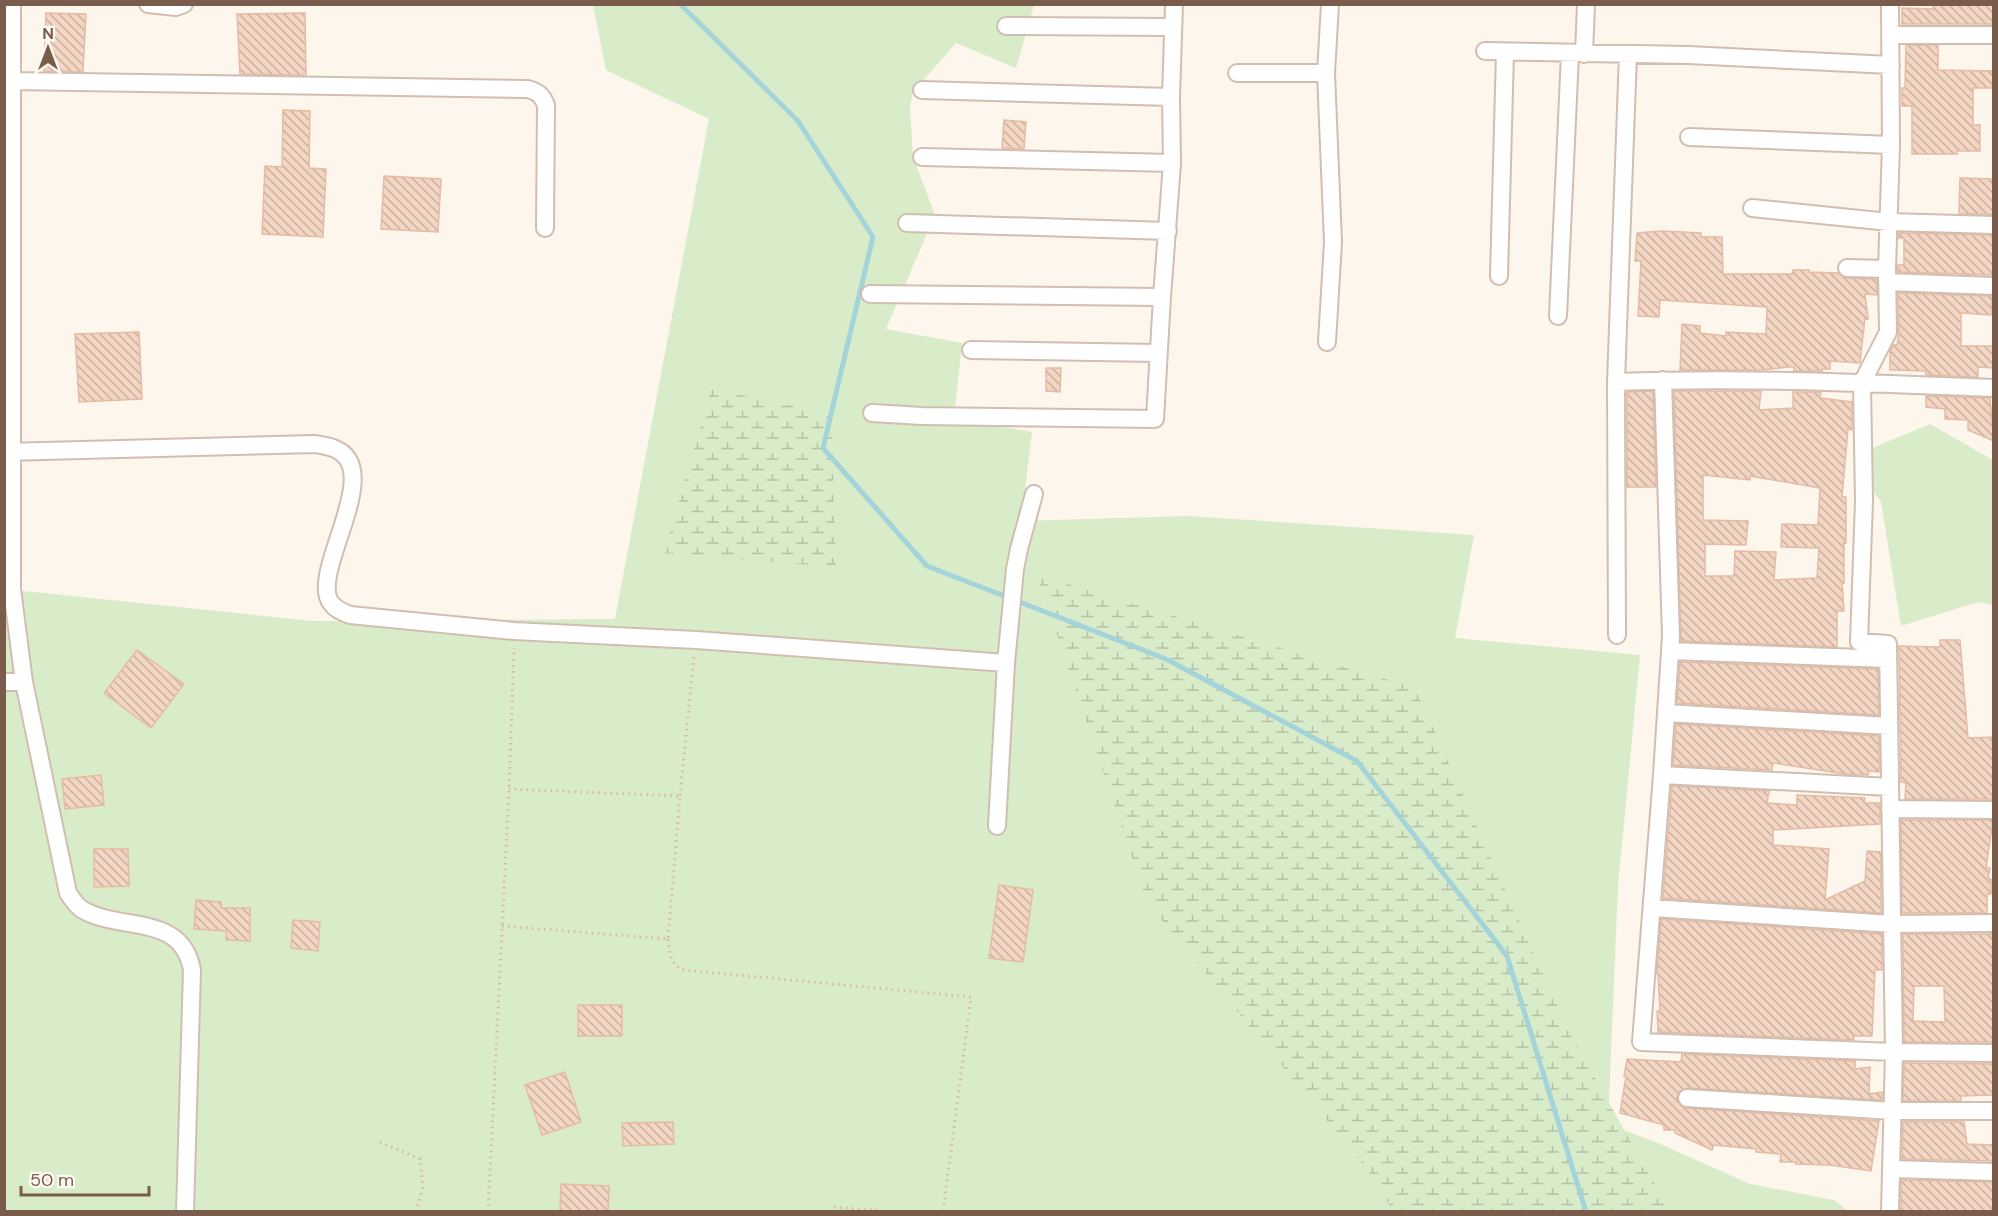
<svg xmlns="http://www.w3.org/2000/svg" width="1998" height="1216" font-family="'DM Sans',sans-serif">
<style>
.grass{fill:#d8ecc9}
.wetland{fill:url(#wetland-marsh)}
.lines{fill:none;stroke-linecap:round;stroke-linejoin:round}
.stream{stroke:#a5d3da;stroke-width:5}
.building{fill:url(#building-back-hatch);stroke:#e6bba3;stroke-width:1.5;fill-rule:evenodd}
.street-casing{stroke:#d1beb0;stroke-width:20}
.path{stroke:#d9b8a5;stroke-width:3;stroke-dasharray:1.5 4.5;stroke-linecap:butt}
.street{stroke:#fff;stroke-width:16}
</style>
<defs>
<pattern id="wetland-marsh" width="20" height="14" patternUnits="userSpaceOnUse" patternTransform="scale(1.5)"><rect width="20" height="14" fill="#d8ecc9"/><path d="M1 5h8M5 5V1M11 12h8M15 12V8" fill="none" stroke="#b4c2a5"/></pattern>
<pattern id="building-back-hatch" width="6" height="6" patternUnits="userSpaceOnUse" patternTransform="scale(1.5)"><rect width="6" height="6" fill="#f3d5c3"/><path d="M-1 5l2 2M0 0l6 6M5-1l2 2" fill="none" stroke="#cab0a1"/></pattern>
</defs>
<rect width="100%" height="100%" fill="#fdf6ec"/>
<path class="grass" d="M 593,5 L 1034,5 L 1016,68 L 956,43 L 913,92 L 910,107 L 913,157 L 935,215 L 886,329 L 962,343 L 954,418 L 1032,432 L 1021,521 L 1188,516 L 1474,535 L 1455,638 L 1640,655 L 1618,886 L 1608,1124 L 1658,1143 L 1750,1184 L 1834,1200 L 1848,1211 L 5,1211 L 4,589 L 313,621 L 615,619 L 709,119 L 606,70 Z
M 1930,424 L 1993,460 L 1993,605 L 1978,602 L 1901,626 L 1881,502 L 1868,485 L 1870,449 Z"/>
<path class="wetland" d="M 711,389 L 831,414 L 836,567 L 664,553 Z
M 1037,575 L 1415,688 L 1570,1034 L 1670,1211 L 1393,1211 L 1366,1168 L 1147,902 Z"/>
<g class="lines">
<path class="stream" d="M 680,4 L 798,121 L 873,237 L 823,448 L 927,566 L 1166,659 L 1357,761 L 1507,956 L 1586,1212"/>
</g>
<path class="building" d="M 1933,4 L 1994,4 L 1994,24 L 1902,24 L 1902,8 L 1933,9 Z
M 46,13 L 86,14 L 83,72 L 44,71 Z
M 305,13 L 306,75 L 240,74 L 237,14 Z
M 1906,45 L 1938,45 L 1938,70 L 1994,71 L 1994,88 L 1973,88 L 1973,125 L 1980,125 L 1980,151 L 1957,151 L 1957,154 L 1912,154 L 1912,106 L 1902,106 L 1902,88 L 1905,88 Z
M 283,110 L 310,111 L 309,168 L 326,169 L 323,237 L 262,234 L 265,166 L 282,167 Z
M 1004,120 L 1026,122 L 1024,149 L 1002,148 Z
M 384,176 L 441,179 L 438,232 L 381,229 Z
M 1960,178 L 1994,179 L 1994,214 L 1959,214 Z
M 1662,231 L 1701,233 L 1701,237 L 1722,237 L 1723,274 L 1792,274 L 1793,270 L 1809,270 L 1809,272 L 1838,273 L 1847,278 L 1877,279 L 1877,295 L 1865,294 L 1868,319 L 1865,318 L 1860,363 L 1830,361 L 1830,369 L 1822,369 L 1822,371 L 1794,371 L 1794,367 L 1788,367 L 1762,370 L 1680,370 L 1682,324 L 1700,326 L 1700,333 L 1726,336 L 1726,332 L 1766,334 L 1767,307 L 1660,300 L 1659,317 L 1638,316 L 1641,261 L 1635,261 L 1637,233 Z
M 1899,233 L 1994,235 L 1994,275 L 1898,272 L 1898,265 L 1904,265 L 1904,238 L 1899,238 Z
M 1898,293 L 1992,296 L 1992,315 L 1961,313 L 1961,346 L 1994,346 L 1994,368 L 1978,367 L 1978,377 L 1926,375 L 1926,371 L 1890,370 L 1890,351 L 1893,345 L 1897,345 L 1899,332 Z
M 139,332 L 142,399 L 79,402 L 75,334 Z
M 1046,368 L 1061,368 L 1060,392 L 1046,391 Z
M 1653,391 L 1656,487 L 1627,487 L 1627,392 Z
M 1674,391 L 1761,391 L 1759,410 L 1793,408 L 1793,392 L 1821,392 L 1820,398 L 1852,402 L 1852,430 L 1848,429 L 1842,497 L 1846,497 L 1846,543 L 1844,542 L 1844,583 L 1842,582 L 1844,611 L 1837,611 L 1837,647 L 1681,641 ZM 1703,475 L 1750,480 L 1750,476 L 1820,488 L 1818,525 L 1782,524 L 1781,547 L 1819,548 L 1817,578 L 1774,580 L 1776,552 L 1735,551 L 1734,576 L 1705,576 L 1705,544 L 1746,545 L 1748,521 L 1703,520 Z
M 1926,396 L 1990,398 L 1994,441 L 1968,430 L 1968,420 L 1945,419 L 1945,409 L 1926,407 Z
M 1940,640 L 1960,640 L 1968,738 L 1994,737 L 1994,799 L 1905,799 L 1906,783 L 1901,782 L 1899,646 L 1940,647 Z
M 137,650 L 184,684 L 151,728 L 104,693 Z
M 1680,662 L 1878,669 L 1879,715 L 1677,703 Z
M 1676,724 L 1879,736 L 1879,772 L 1869,771 L 1868,775 L 1845,774 L 1773,763 L 1772,770 L 1673,765 Z
M 101,775 L 104,805 L 65,809 L 62,779 Z
M 1672,786 L 1769,791 L 1767,803 L 1797,805 L 1797,795 L 1865,798 L 1864,803 L 1880,803 L 1880,824 L 1773,830 L 1773,845 L 1829,849 L 1825,900 L 1865,881 L 1867,851 L 1881,852 L 1881,913 L 1663,898 Z
M 1901,820 L 1993,820 L 1986,868 L 1990,868 L 1988,878 L 1991,879 L 1991,894 L 1987,894 L 1987,913 L 1902,913 Z
M 94,849 L 128,849 L 129,886 L 94,887 Z
M 999,885 L 1033,890 L 1023,962 L 989,958 Z
M 196,900 L 221,902 L 221,908 L 250,908 L 250,941 L 226,940 L 226,931 L 194,929 Z
M 1661,919 L 1882,934 L 1882,970 L 1875,970 L 1872,1036 L 1853,1036 L 1854,1040 L 1658,1032 L 1657,1011 L 1660,1011 L 1658,974 L 1657,974 Z
M 293,920 L 320,922 L 318,951 L 291,948 Z
M 1903,934 L 1994,934 L 1994,1042 L 1904,1042 ZM 1914,986 L 1944,986 L 1945,1022 L 1913,1021 Z
M 578,1005 L 622,1005 L 622,1036 L 578,1036 Z
M 1682,1054 L 1855,1061 L 1855,1069 L 1870,1067 L 1869,1094 L 1882,1092 L 1882,1100 L 1688,1088 L 1679,1092 L 1677,1098 L 1681,1106 L 1686,1108 L 1879,1121 L 1871,1171 L 1830,1165 L 1796,1164 L 1796,1162 L 1780,1162 L 1781,1154 L 1756,1152 L 1756,1149 L 1714,1145 L 1712,1150 L 1675,1133 L 1675,1130 L 1664,1130 L 1664,1125 L 1620,1113 L 1626,1076 L 1624,1076 L 1627,1059 L 1681,1062 Z
M 1904,1063 L 1994,1064 L 1994,1095 L 1961,1096 L 1961,1101 L 1903,1101 Z
M 565,1072 L 581,1122 L 542,1135 L 525,1085 Z
M 673,1122 L 674,1144 L 623,1146 L 622,1123 Z
M 1903,1122 L 1964,1122 L 1967,1144 L 1994,1145 L 1994,1161 L 1902,1159 Z
M 1901,1180 L 1994,1182 L 1994,1212 L 1901,1212 Z
M 561,1184 L 609,1186 L 608,1212 L 560,1212 Z"/>
<g class="lines">
<g class="street-casing">
<path id="street" d="M 12,4 L 12,589 L 24,682 L 68,893 C 72,899 77,907 83,910 C 122,932 182,913 192,970 L 185,1212
M 148,4 L 176,7 L 184,4
M 1006,26 L 1172,27
M 1890,35 L 1994,35
M 1485,51 L 1688,55 L 1891,65
M 1584,54 L 1586,4
M 1237,73 L 1326,73
M 11,81 L 528,89 C 538,92 542,95 546,105 L 545,228
M 922,90 L 1171,97
M 1689,137 L 1891,145
M 922,157 L 1172,163
M 1752,208 L 1889,222 L 1994,225
M 907,223 L 1168,231
M 1847,268 L 1887,269
M 1499,276 L 1505,52
M 1887,282 L 1994,286
M 870,294 L 1162,297
M 1558,316 L 1570,54
M 1327,342 L 1333,242 L 1326,73 L 1330,4
M 971,350 L 1158,353
M 1663,380 L 1671,636 L 1662,775 L 1641,1042 L 1894,1052 L 1994,1053
M 1616,382 C 1741,377 1868,383 1994,388
M 872,413 L 922,416 L 1155,419 L 1162,297 L 1172,163 L 1171,97 L 1174,4
M 4,452 L 315,444 C 321,445 328,446 333,448 C 388,468 308,573 331,603 C 336,610 343,612 350,615 L 514,631 L 696,640 L 1006,663 L 997,826
M 1617,635 L 1616,382 L 1628,54
M 1670,651 L 1888,659
M 1006,663 L 1015,569 L 1019,549 L 1034,494
M 4,682 L 24,682
M 1666,713 L 1889,726
M 1662,775 L 1890,787
M 1890,809 L 1994,810
M 1652,908 L 1892,924 L 1994,923
M 1687,1098 L 1893,1111 L 1994,1111
M 1891,1169 L 1994,1172
M 1890,1212 L 1894,1052 L 1888,644 L 1859,642 L 1864,501 L 1862,383 L 1888,332 L 1887,269 L 1891,145 L 1890,4"/>
</g>
<path class="path" d="M 680,796 L 694,655
M 502,926 L 668,939 L 680,796 L 509,789
M 668,939 C 670,954 669,964 684,970 L 971,997 L 943,1212
M 380,1142 L 420,1159 L 423,1188 L 416,1212
M 488,1212 L 509,789 L 514,648
M 833,1212 L 833,1207 L 897,1212"/>
<use href="#street" class="street"/>
</g>
<rect width="1998" height="1216" fill="none" stroke="#7a5c4d" stroke-width="12"/>
<g transform="translate(48 48)" stroke="#fffaf3" stroke-width="4.5" paint-order="stroke">
<path d="M0-4.5L10 22L0 15L-10 22Z" fill="#7a5c4d"/>
<text y="-9" font-size="16" font-weight="bold" text-anchor="middle" fill="#7a5c4d">N</text>
</g>
<path d="M21 1186v9h128v-9" fill="none" stroke="#7a5c4d" stroke-width="3"/>
<text x="30" y="1186" font-size="18" fill="#7a5c4d" stroke="#fffaf3" stroke-width="4.5" paint-order="stroke">50 m</text>
</svg>
